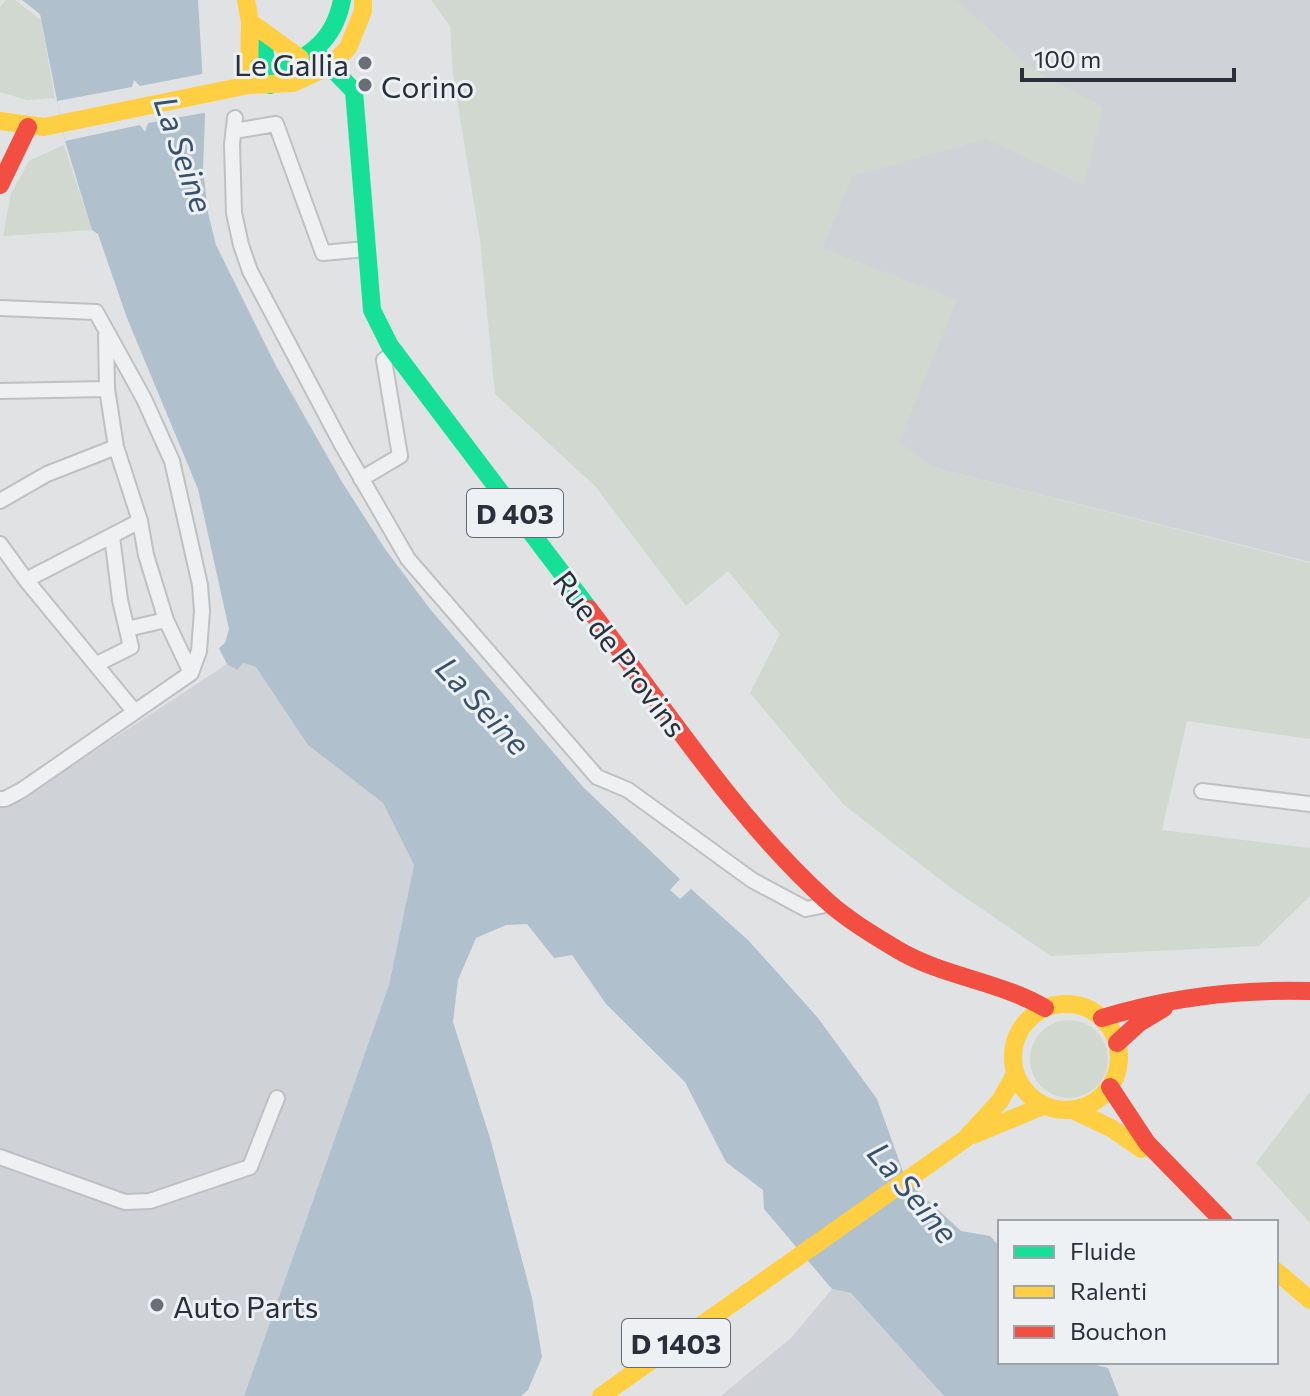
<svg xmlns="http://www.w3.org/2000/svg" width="1310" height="1396" font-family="Commissioner,sans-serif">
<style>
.built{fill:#cfd2d7}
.green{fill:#d1d8d0}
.water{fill:#b0c0cd}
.pier{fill:#e0e2e4}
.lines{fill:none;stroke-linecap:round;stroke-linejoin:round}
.street-casing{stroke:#bec0c2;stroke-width:18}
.street{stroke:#eff0f2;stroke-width:14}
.fast{stroke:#16e098;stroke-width:18}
.slow{stroke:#ffcf43;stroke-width:18}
.jam{stroke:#f24e42;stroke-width:18}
.poi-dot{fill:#696e77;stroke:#edf1f4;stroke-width:3}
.labels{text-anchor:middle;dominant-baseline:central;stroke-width:6;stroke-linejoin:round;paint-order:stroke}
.shield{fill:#edf1f4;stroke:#646a73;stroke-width:2}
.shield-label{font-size:28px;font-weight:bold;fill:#29303c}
.poi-label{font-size:30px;fill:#29303c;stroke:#edf1f4;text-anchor:start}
.street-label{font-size:30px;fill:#29303c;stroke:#edf1f4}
.water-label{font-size:32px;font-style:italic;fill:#37516c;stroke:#edf1f4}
</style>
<rect width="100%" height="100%" fill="#e0e2e4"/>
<path class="built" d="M 924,0 L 1310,0 L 1310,562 L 931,467 L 900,443 L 796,323 L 822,248 Z
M 243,663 L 256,667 L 308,745 L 383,803 L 414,865 L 389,985 L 244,1396 L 0,1396 L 0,807 L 11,806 L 227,664 L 237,670 Z
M 832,1289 L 851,1293 L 944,1396 L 721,1396 L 791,1338 Z"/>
<path class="green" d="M 6,0 L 15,0 L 41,20 L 55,98 L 27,100 L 0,92 L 0,7 Z
M 431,0 L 956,0 L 1033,69 L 1103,107 L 1084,185 L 986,139 L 852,176 L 822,248 L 957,300 L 899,441 L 931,467 L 1310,563 L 1310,739 L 1187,721 L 1162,830 L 1310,848 L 1310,896 L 1259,946 L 1051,956 L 951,888 L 844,805 L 750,693 L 780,634 L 728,571 L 686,606 L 595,486 L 495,394 L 480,240 L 453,74 L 450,26 Z
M 64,145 L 92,230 L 3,236 L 11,193 L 29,161 Z
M1030 1059a39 39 0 1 1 78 0a39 39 0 1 1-78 0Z
M 1310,1092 L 1310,1223 L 1256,1163 Z"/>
<path class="water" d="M 22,0 L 198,0 L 205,116 L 203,169 L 208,213 L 216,245 L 276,366 L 342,482 L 385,549 L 430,609 L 583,787 L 680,879 L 670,890 L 680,899 L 691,889 L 749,941 L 818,1018 L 877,1099 L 906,1180 L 961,1231 L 990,1236 L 1000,1247 L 1000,1362 L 1085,1362 L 1108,1368 L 1119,1396 L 944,1396 L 851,1293 L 832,1289 L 764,1209 L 763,1190 L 726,1162 L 685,1082 L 606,1004 L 572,955 L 554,958 L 527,924 L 506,925 L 476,938 L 458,980 L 453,1022 L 490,1138 L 532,1298 L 542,1357 L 528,1390 L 521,1396 L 244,1396 L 389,985 L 414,865 L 383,803 L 308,745 L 256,667 L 243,663 L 237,670 L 227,664 L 219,648 L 225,643 L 229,629 L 198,489 L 127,318 L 98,234 L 92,230 L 65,141 L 40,14 Z"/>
<path class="pier" d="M 207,73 L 209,112 L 148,123 L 145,132 L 140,125 L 65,141 L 57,101 L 132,87 L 134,80 L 140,86 Z"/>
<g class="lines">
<g class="street-casing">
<path id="street" d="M 235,118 L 232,144 L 234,213 L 241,245 L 250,271 L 342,445 L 408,559 L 597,777 L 628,790 L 752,880 L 806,909 L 830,904
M 234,131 L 276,124 L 323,253 L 366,249
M 0,308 L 96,312 L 144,399 L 172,461 L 200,585 L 202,611 L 199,651 L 191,673
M 106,335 L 107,389 L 116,447 L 140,521 L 146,555 L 166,620 L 191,673
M 0,391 L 107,389
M 361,479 L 400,456 L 384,360 L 395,352
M 0,501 L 47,474 L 116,447
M 0,544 L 26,580 L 134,711
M 26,580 L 140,521
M 127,629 L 166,620
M 97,664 L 131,647 L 120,600 L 112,536
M 1202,791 L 1310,804
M 0,799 L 5,799 L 22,790 L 191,673
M 0,1157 L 125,1202 L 150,1201 L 250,1167 L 277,1098"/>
</g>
<use href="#street" class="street"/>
<path class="fast" d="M 261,30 L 270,85
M 315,51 L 354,91 L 372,310 L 390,346 L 589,609
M 254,82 C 296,61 332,52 342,0"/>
<path class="slow" d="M 246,0 L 250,22 L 249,85
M 250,22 L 300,58
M 0,121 L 44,127 L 249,85 L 293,83 L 330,66 L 348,48 L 363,11 L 363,0
M1013 1057a53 53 0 1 1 106 0a53 53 0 1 1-106 0Z
M 1073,1110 L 1111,1128 L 1141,1149
M 973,1135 L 1043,1106
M 1276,1271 L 1310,1300
M 601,1396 L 965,1139 L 1000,1101 L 1015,1074"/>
<path class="jam" d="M 0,185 L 28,127
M 589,609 C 664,707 736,819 828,902 C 848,920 875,936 898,950 C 944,977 999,981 1045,1008
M 1102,1018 C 1170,997 1239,989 1310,991
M 1117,1043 L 1139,1023 L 1164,1008
M 1110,1087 L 1147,1143 L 1224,1222"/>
</g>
<g class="poi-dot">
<circle cx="365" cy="63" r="8"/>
<circle cx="365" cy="85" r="8"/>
<circle cx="157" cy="1305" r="8"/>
</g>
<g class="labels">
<g class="shield">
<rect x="467" y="489" width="96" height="48" rx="6"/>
<rect x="622" y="1319" width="108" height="48" rx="6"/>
</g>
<g class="shield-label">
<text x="515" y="513">D 403</text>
<text x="676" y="1343">D 1403</text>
</g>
<g class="poi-label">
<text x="349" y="63" text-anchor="end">Le Gallia</text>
<text x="381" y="85">Corino</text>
<text x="173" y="1305">Auto Parts</text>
</g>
<g class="street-label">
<text transform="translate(621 653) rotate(53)">Rue de Provins</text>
</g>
<g class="water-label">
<text transform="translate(185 154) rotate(71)">La Seine</text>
<text transform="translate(484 705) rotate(47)">La Seine</text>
<text transform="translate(914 1192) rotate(50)">La Seine</text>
</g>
</g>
<rect x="998" y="1220" width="280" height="144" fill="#edf1f4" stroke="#9fa4aa" stroke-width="2"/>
<rect x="1014" y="1246" width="40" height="12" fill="#16e098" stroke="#9fa4aa" stroke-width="2"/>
<text x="1070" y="1260" font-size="24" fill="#29303c">Fluide</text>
<rect x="1014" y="1286" width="40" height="12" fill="#ffcf43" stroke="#9fa4aa" stroke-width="2"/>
<text x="1070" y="1300" font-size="24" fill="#29303c">Ralenti</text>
<rect x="1014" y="1326" width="40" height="12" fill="#f24e42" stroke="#9fa4aa" stroke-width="2"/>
<text x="1070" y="1340" font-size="24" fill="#29303c">Bouchon</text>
<path d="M1022 68v12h212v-12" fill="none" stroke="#29303c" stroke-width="4"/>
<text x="1034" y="68" font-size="24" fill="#29303c" stroke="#edf1f4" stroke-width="6" paint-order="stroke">100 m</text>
</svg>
